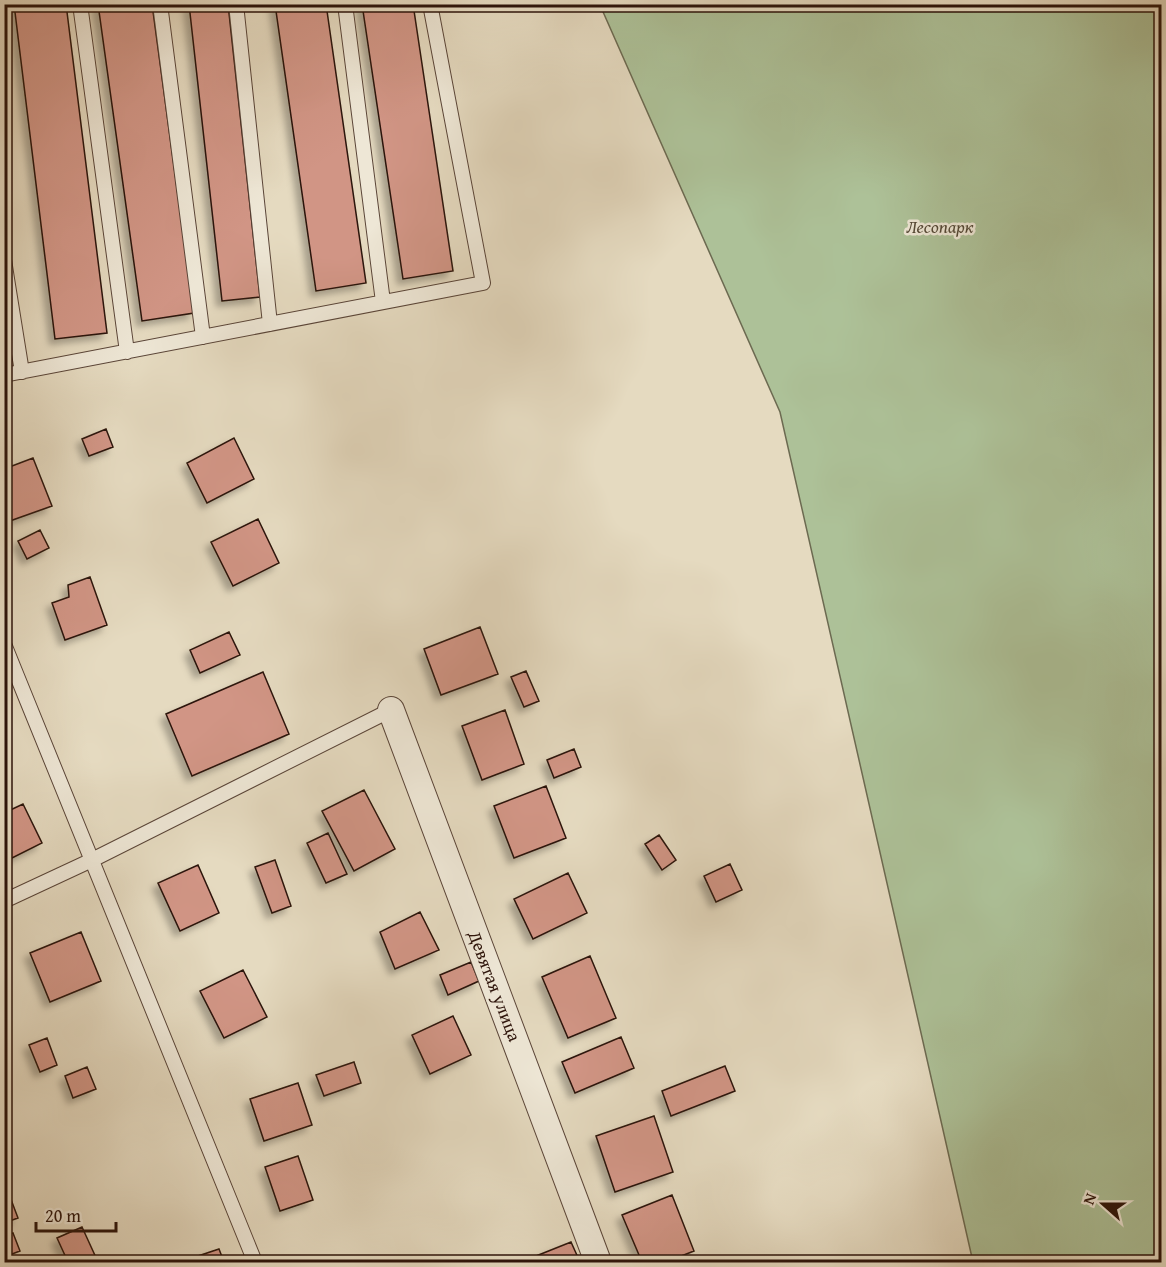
<svg xmlns="http://www.w3.org/2000/svg" width="1166" height="1267" font-family="'Gentium Book Plus',serif">
<style>
.green{fill:#adc198;stroke:#6c6a51;stroke-width:1.5}
.building{fill:#d19585;stroke:#2c130a;stroke-width:1.5;filter:url(#shadow)}
.lines{fill:none;stroke-linecap:round;stroke-linejoin:round}
.service-casing{stroke:#5a4538;stroke-width:16}
.minor-casing{stroke:#5a4538;stroke-width:28}
.service{stroke:#eee7d6;stroke-width:14}
.minor{stroke:#eee7d6;stroke-width:26}
.labels{text-anchor:middle;dominant-baseline:central;stroke-width:5;stroke-linejoin:round;paint-order:stroke}
.park-label{font-size:18px;font-style:italic;fill:#534735;stroke:#eee7d6}
.street-label{font-size:18px;fill:#2c130a;stroke:#eee7d6}
</style>
<defs>
<filter id="shadow"><feDropShadow dx="-5.5" dy="5.5" stdDeviation="3" flood-color="#0004"/></filter>
</defs>
<rect width="100%" height="100%" fill="#e5dac0"/>
<filter id="stains"><feTurbulence type="fractalNoise" baseFrequency=".00333" numOctaves="4"/><feColorMatrix values="0 0 0 0 .2 0 0 0 0 .09 0 0 0 0 .02 0 0 0 .5 -.17"/></filter>
<radialGradient id="worn" r=".72"><stop offset=".6" stop-color="#630" stop-opacity="0"/><stop offset="1" stop-color="#630" stop-opacity=".3"/></radialGradient>
<path class="green" d="M 600,5 L 1161,5 L 1161,1262 L 973,1262 L 780,412 Z"/>
<path class="building" d="M 14,4 L 66,4 L 107,333 L 55,339 Z
M 98,4 L 152,4 L 194,313 L 142,321 Z
M 189,4 L 228,4 L 260,297 L 222,301 Z
M 275,4 L 326,4 L 366,283 L 316,291 Z
M 362,4 L 413,4 L 453,271 L 403,279 Z
M 106,429 L 113,447 L 89,456 L 82,439 Z
M 234,438 L 254,479 L 207,503 L 187,463 Z
M 33,458 L 52,506 L 7,522 L 4,515 L 4,469 Z
M 258,519 L 279,563 L 233,586 L 211,542 Z
M 40,530 L 49,548 L 27,559 L 18,541 Z
M 90,577 L 107,625 L 65,640 L 52,603 L 69,597 L 68,585 Z
M 480,627 L 498,674 L 441,695 L 424,649 Z
M 229,632 L 240,655 L 200,673 L 190,650 Z
M 526,671 L 539,701 L 524,707 L 511,677 Z
M 263,672 L 289,734 L 192,776 L 166,714 Z
M 505,710 L 524,764 L 482,780 L 462,726 Z
M 574,749 L 581,767 L 554,778 L 547,760 Z
M 546,786 L 566,838 L 514,858 L 494,806 Z
M 364,790 L 395,849 L 354,871 L 322,811 Z
M 23,804 L 42,843 L 4,862 L 4,813 Z
M 328,833 L 347,874 L 326,883 L 307,843 Z
M 659,835 L 676,860 L 662,870 L 645,844 Z
M 275,860 L 291,906 L 272,913 L 255,867 Z
M 730,864 L 742,890 L 716,902 L 704,876 Z
M 198,865 L 219,913 L 180,931 L 158,883 Z
M 568,873 L 587,913 L 533,939 L 514,899 Z
M 420,912 L 439,950 L 395,969 L 380,932 Z
M 81,932 L 101,981 L 50,1002 L 30,953 Z
M 590,956 L 616,1018 L 568,1038 L 542,977 Z
M 471,962 L 479,981 L 448,995 L 440,975 Z
M 243,970 L 267,1017 L 224,1038 L 200,991 Z
M 453,1016 L 471,1055 L 430,1074 L 412,1035 Z
M 621,1037 L 634,1068 L 575,1093 L 562,1062 Z
M 47,1038 L 57,1065 L 40,1072 L 29,1045 Z
M 354,1062 L 361,1083 L 324,1096 L 316,1075 Z
M 725,1066 L 735,1091 L 671,1116 L 662,1091 Z
M 87,1067 L 96,1089 L 73,1098 L 65,1076 Z
M 298,1083 L 312,1125 L 264,1141 L 250,1099 Z
M 654,1116 L 673,1172 L 615,1192 L 596,1136 Z
M 298,1156 L 313,1200 L 280,1211 L 265,1167 Z
M 4,1181 L 18,1218 L 4,1223 Z
M 672,1195 L 694,1251 L 666,1262 L 642,1262 L 622,1215 Z
M 82,1227 L 98,1262 L 68,1262 L 57,1238 Z
M 13,1233 L 20,1251 L 4,1257 L 4,1236 Z
M 571,1242 L 580,1262 L 521,1262 Z
M 219,1249 L 224,1262 L 180,1262 Z
M 45,1258 L 47,1262 L 33,1262 Z"/>
<g class="lines">
<g class="service-casing">
<path id="service" d="M 80,4 L 127,352
M 160,4 L 203,337
M 236,4 L 270,324
M 345,4 L 383,302
M 4,260 L 22,372
M 4,375 L 483,283 L 430,4
M 4,644 L 255,1262
M 4,901 L 92,860 L 391,710"/>
</g>
<g class="minor-casing">
<path id="minor" d="M 391,710 L 598,1262"/>
</g>
<use href="#service" class="service"/>
<use href="#minor" class="minor"/>
</g>
<g class="labels">
<g class="park-label">
<text x="940" y="226">Лесопарк</text>
</g>
<g class="street-label">
<text transform="translate(495 986) rotate(69)">Девятая улица</text>
</g>
</g>
<rect width="1166" height="1267" fill="none" stroke="#e5dac0" stroke-width="24"/>
<rect x="6" y="6" width="1154" height="1255" fill="none" stroke="#2c130a" stroke-width="3"/>
<rect x="12" y="12" width="1142" height="1243" fill="none" stroke="#2c130a" stroke-width="1.5"/>
<g transform="translate(1103 1204) rotate(291)" stroke="#eee7d6" stroke-width="4.5" paint-order="stroke">
<path d="M0-4.5L10 22L0 15L-10 22Z" fill="#2c130a"/>
<text y="-9" font-size="16" font-weight="bold" text-anchor="middle" fill="#2c130a">N</text>
</g>
<path d="M36 1222v9h80v-9" fill="none" stroke="#2c130a" stroke-width="3"/>
<text x="45" y="1222" font-size="18" fill="#2c130a" stroke="#eee7d6" stroke-width="4.5" paint-order="stroke">20 m</text>
<rect width="100%" height="100%" filter="url(#stains)"/>
<rect width="100%" height="100%" fill="url(#worn)"/>
</svg>
